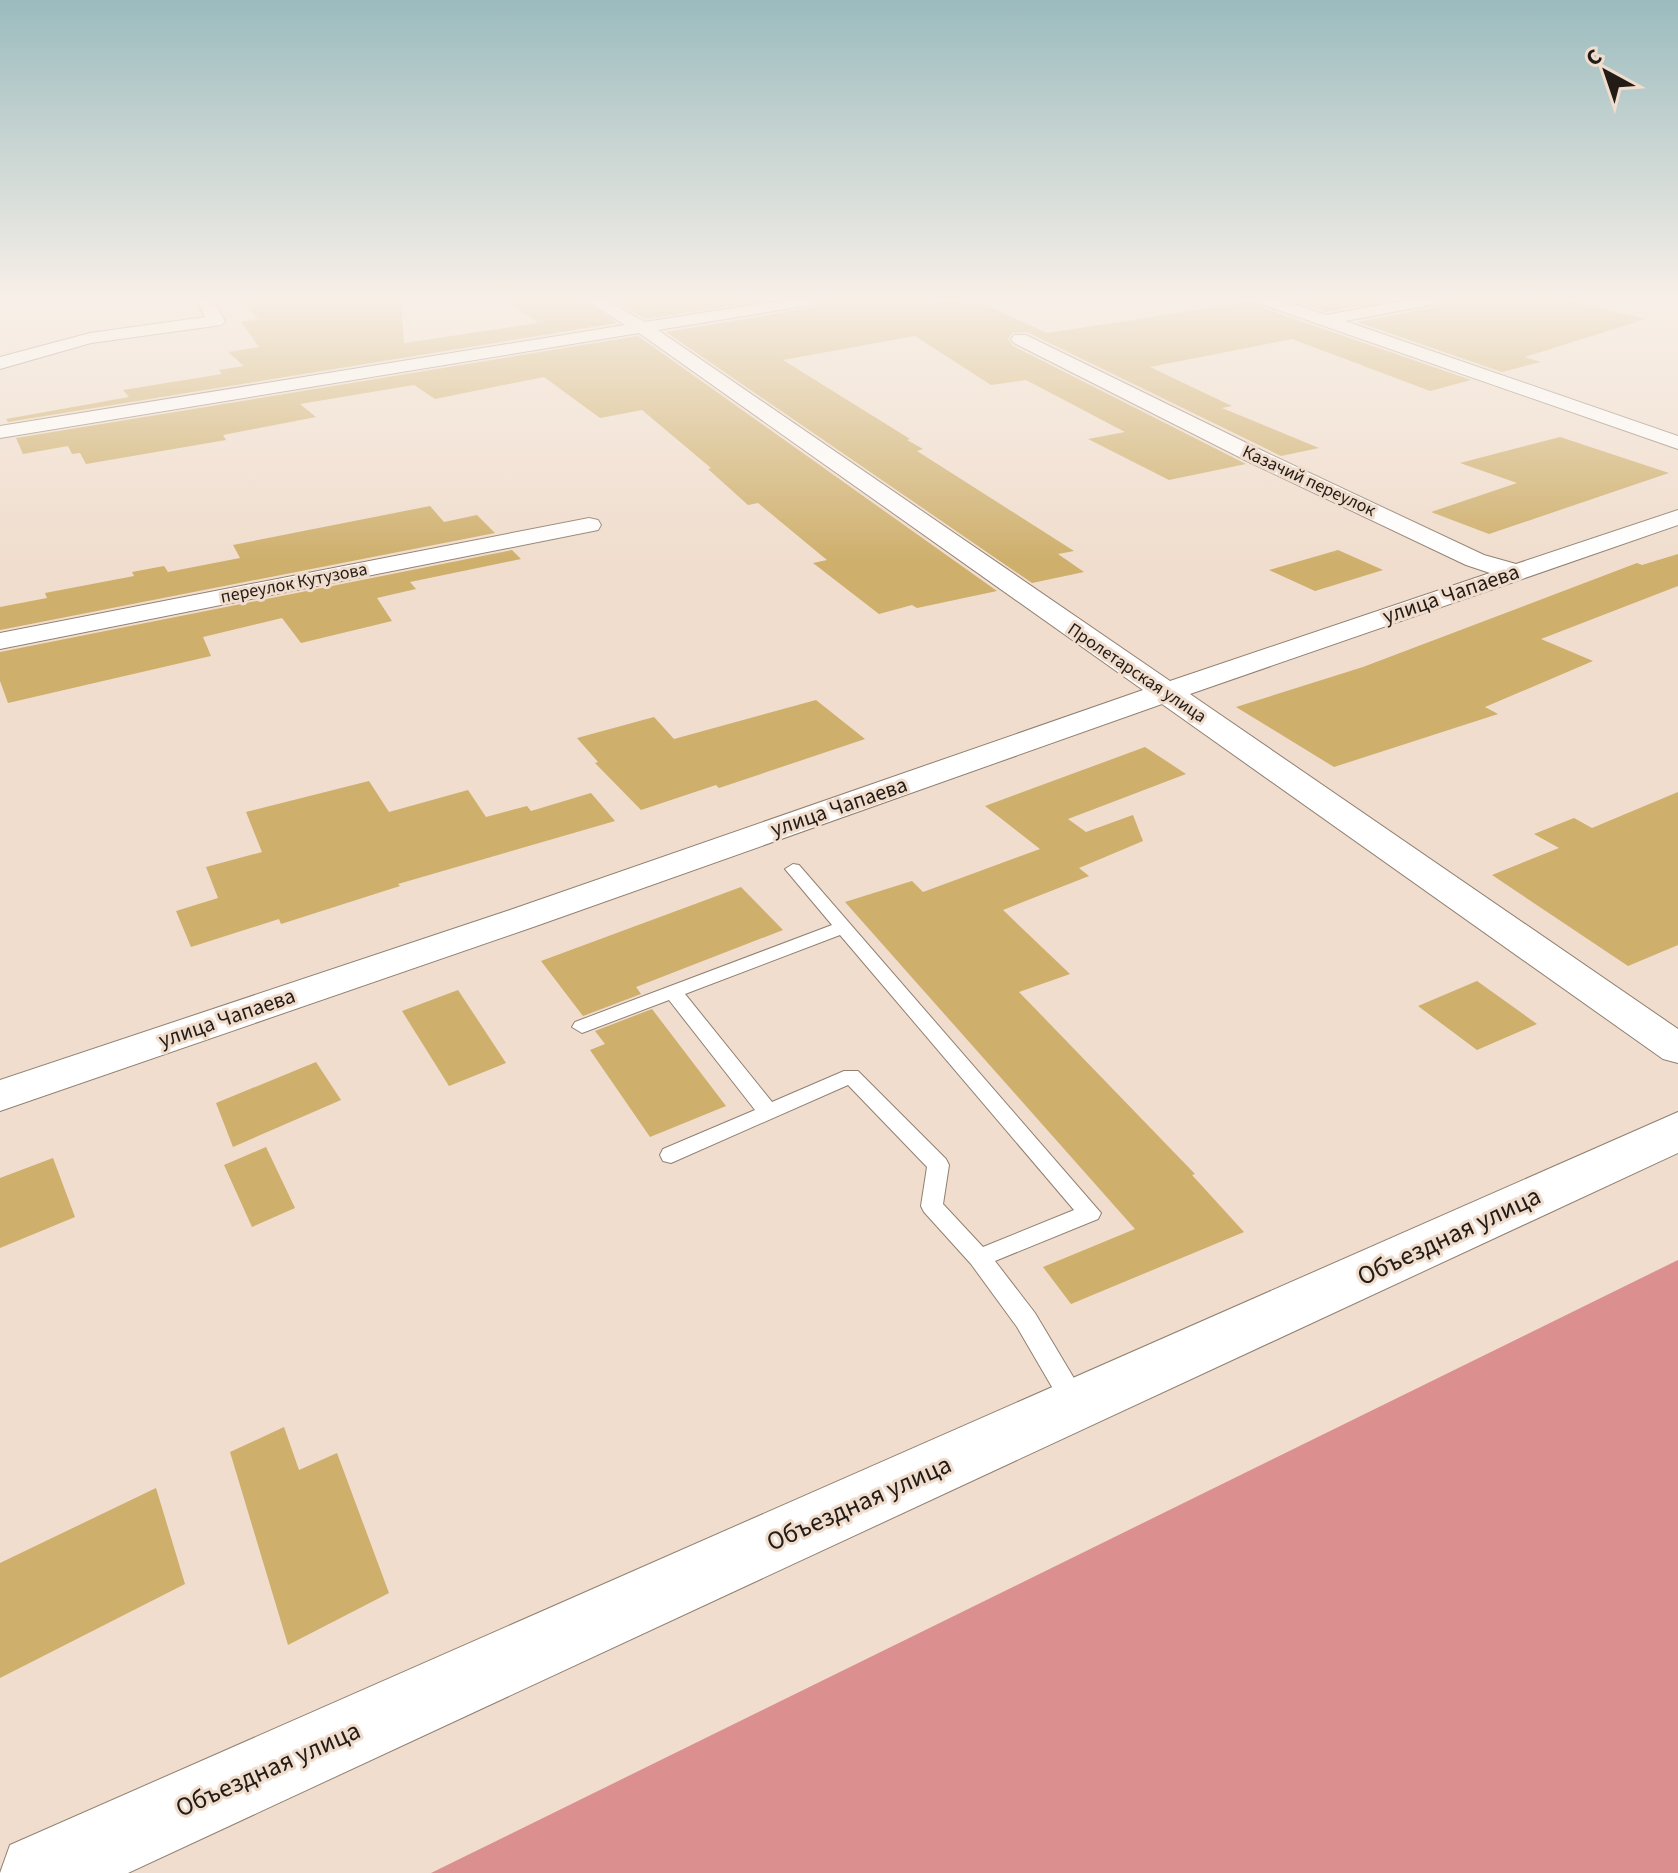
<svg xmlns="http://www.w3.org/2000/svg" width="1678" height="1873" font-family="'Source Sans 3',sans-serif">
<style>
.forest{fill:#db8f8f}
.building{fill:#ceaf6c}
.lines{fill:none;stroke-linecap:round;stroke-linejoin:round}
.service-casing{stroke:#918071;stroke-width:2}
.minor-casing{stroke:#918071;stroke-width:2}
.tertiary-casing{stroke:#918071;stroke-width:2}
.service{fill:#fff;fill-rule:evenodd}
.minor{fill:#fff;fill-rule:evenodd}
.tertiary{fill:#fff;fill-rule:evenodd}
.labels{text-anchor:middle;dominant-baseline:central;stroke-width:6;stroke-linejoin:round;paint-order:stroke}
.far-street-label{font-size:18px;fill:#231c16;stroke:#f0ddcd}
.street-label{font-size:22px;fill:#231c16;stroke:#f0ddcd}
.near-street-label{font-size:26px;fill:#231c16;stroke:#f0ddcd}
</style>
<rect width="100%" height="100%" fill="#f0ddcd"/>
<path class="forest" d="M 1678,1260 L 1678,1873 L 431,1873 Z"/>
<path class="building" d="M 243,300 L 401,300 L 404,343 L 538,323 L 505,300 L 583,300 L 617,323 L 8,422 L 6,419 L 129,397 L 123,390 L 222,374 L 219,370 L 244,366 L 228,352 L 259,347 L 241,322 L 258,319 Z
M 612,300 L 765,300 L 646,319 Z
M 822,300 L 931,300 L 939,303 L 975,300 L 1047,333 L 1256,301 L 1260,307 L 1471,380 L 1430,391 L 1292,339 L 1150,367 L 1232,406 L 1222,408 L 1319,448 L 1281,456 L 1027,332 L 1012,333 L 1008,339 L 1013,346 L 1246,464 L 1169,480 L 1088,439 L 1125,432 L 1026,380 L 991,385 L 915,336 L 783,360 L 910,439 L 907,440 L 923,449 L 917,451 L 1074,551 L 1058,554 L 1084,572 L 1032,583 L 666,332 L 811,308 Z
M 1290,300 L 1391,300 L 1326,312 Z
M 1441,300 L 1564,300 L 1646,319 L 1525,357 L 1541,362 L 1502,372 L 1357,322 L 1431,308 Z
M 638,336 L 997,591 L 917,608 L 912,605 L 879,614 L 813,563 L 827,560 L 758,503 L 748,505 L 708,469 L 711,468 L 642,410 L 600,418 L 544,377 L 435,399 L 414,385 L 300,404 L 316,417 L 223,435 L 226,440 L 86,464 L 80,453 L 72,454 L 68,446 L 23,454 L 16,438 Z
M 1560,437 L 1669,473 L 1489,534 L 1431,512 L 1517,483 L 1460,463 Z
M 430,506 L 444,522 L 477,515 L 495,533 L 0,630 L 0,607 L 47,598 L 45,593 L 134,576 L 132,572 L 164,566 L 168,572 L 240,558 L 233,545 Z
M 512,550 L 521,559 L 410,582 L 416,589 L 377,598 L 392,621 L 301,643 L 282,618 L 203,637 L 211,656 L 8,703 L 0,681 L 0,652 Z
M 1338,550 L 1383,570 L 1315,591 L 1269,570 Z
M 1678,554 L 1678,586 L 1541,639 L 1593,661 L 1485,707 L 1498,714 L 1334,767 L 1236,707 L 1363,667 L 1637,563 L 1642,565 Z
M 816,700 L 865,739 L 719,788 L 716,785 L 641,810 L 595,763 L 598,762 L 577,738 L 654,717 L 674,739 Z
M 1145,747 L 1186,774 L 1068,819 L 1086,832 L 1133,815 L 1143,841 L 1079,868 L 1089,876 L 1003,910 L 1070,974 L 1019,992 L 1195,1174 L 1192,1175 L 1244,1232 L 1071,1304 L 1043,1267 L 1135,1229 L 845,902 L 912,881 L 923,892 L 1040,849 L 985,806 Z
M 369,781 L 389,812 L 468,790 L 486,817 L 527,806 L 531,811 L 591,793 L 615,821 L 398,884 L 400,886 L 281,924 L 279,919 L 191,947 L 176,911 L 218,898 L 206,867 L 262,852 L 246,812 Z
M 1678,792 L 1678,945 L 1628,966 L 1492,875 L 1559,848 L 1534,834 L 1574,818 L 1592,828 Z
M 741,887 L 783,930 L 636,987 L 641,994 L 583,1016 L 541,961 Z
M 1477,981 L 1537,1024 L 1477,1050 L 1418,1006 Z
M 458,990 L 506,1063 L 449,1086 L 402,1011 Z
M 652,1009 L 726,1106 L 650,1137 L 590,1050 L 605,1044 L 595,1031 Z
M 316,1062 L 341,1100 L 233,1147 L 216,1103 Z
M 266,1147 L 295,1208 L 252,1227 L 224,1165 Z
M 53,1158 L 75,1217 L 0,1248 L 0,1178 Z
M 284,1427 L 299,1470 L 337,1453 L 389,1593 L 288,1645 L 230,1452 Z
M 156,1488 L 185,1584 L 0,1678 L 0,1563 Z"/>
<g class="lines">
<g class="service-casing">
<path id="service" d="M 793,864 L 799,865 L 1101,1213 L 1098,1219 L 995,1261 L 1035,1313 L 1084,1395 L 1088,1403 L 1084,1411 L 1075,1414 L 1066,1411 L 1017,1327 L 971,1264 L 924,1212 L 921,1206 L 927,1167 L 848,1085 L 671,1163 L 663,1161 L 660,1155 L 663,1149 L 755,1110 L 669,1000 L 582,1033 L 572,1027 L 575,1022 L 832,925 L 785,869 ZM 840,935 L 1074,1210 L 983,1247 L 943,1204 L 949,1165 L 946,1159 L 858,1071 L 844,1071 L 772,1102 L 685,994 Z"/>
</g>
<g class="minor-casing">
<path id="minor" d="M 197,300 L 213,300 L 225,321 L 222,325 L 91,343 L 0,369 L 0,357 L 90,333 L 205,317 Z
M 586,300 L 606,300 L 645,322 L 782,300 L 819,300 L 811,305 L 658,330 L 1170,681 L 1490,573 L 1466,565 L 1249,462 L 1014,343 L 1011,339 L 1014,335 L 1026,335 L 1265,452 L 1484,555 L 1516,564 L 1678,510 L 1678,525 L 1190,694 L 1678,1029 L 1678,1063 L 1663,1059 L 1162,704 L 536,926 L 0,1111 L 0,1080 L 510,910 L 1143,690 L 639,333 L 0,438 L 0,426 L 625,325 Z
M 1259,300 L 1282,300 L 1326,315 L 1405,300 L 1438,300 L 1430,305 L 1345,321 L 1678,436 L 1678,449 L 1261,304 Z
M 589,518 L 598,520 L 601,525 L 598,530 L 0,649 L 0,633 Z"/>
</g>
<g class="tertiary-casing">
<path id="tertiary" d="M 1678,1112 L 1678,1153 L 128,1873 L 0,1873 L 10,1845 Z"/>
</g>
<use href="#service" class="service"/>
<use href="#minor" class="minor"/>
<use href="#tertiary" class="tertiary"/>
</g>
<linearGradient id="sky" x2="0" y2="1"><stop stop-color="#9bbbbe"/><stop offset="0.53" stop-color="#f8f0e8"/><stop offset="1" stop-color="#f8f0e8" stop-opacity="0"/></linearGradient>
<rect width="1678" height="562" fill="url(#sky)"/>
<g class="labels">
<g class="far-street-label">
<text transform="translate(1309 481) rotate(25)">Казачий переулок</text>
<text transform="translate(294 583) rotate(-11)">переулок Кутузова</text>
<text transform="translate(1137 673) rotate(34)">Пролетарская улица</text>
</g>
<g class="street-label">
<text transform="translate(1451 594) rotate(-19)">улица Чапаева</text>
<text transform="translate(839 807) rotate(-19)">улица Чапаева</text>
<text transform="translate(227 1018) rotate(-19)">улица Чапаева</text>
</g>
<g class="near-street-label">
<text transform="translate(1449 1236) rotate(-25)">Объездная улица</text>
<text transform="translate(859 1503) rotate(-24)">Объездная улица</text>
<text transform="translate(268 1769) rotate(-24)">Объездная улица</text>
</g>
</g>
<g transform="translate(1606 72) rotate(320)" stroke="#f0ddcd" stroke-width="6" paint-order="stroke">
<path d="M0-6L14 30L0 20L-14 30Z" fill="#231c16"/>
<text y="-12" font-size="22" font-weight="bold" text-anchor="middle" fill="#231c16">С</text>
</g>
</svg>
